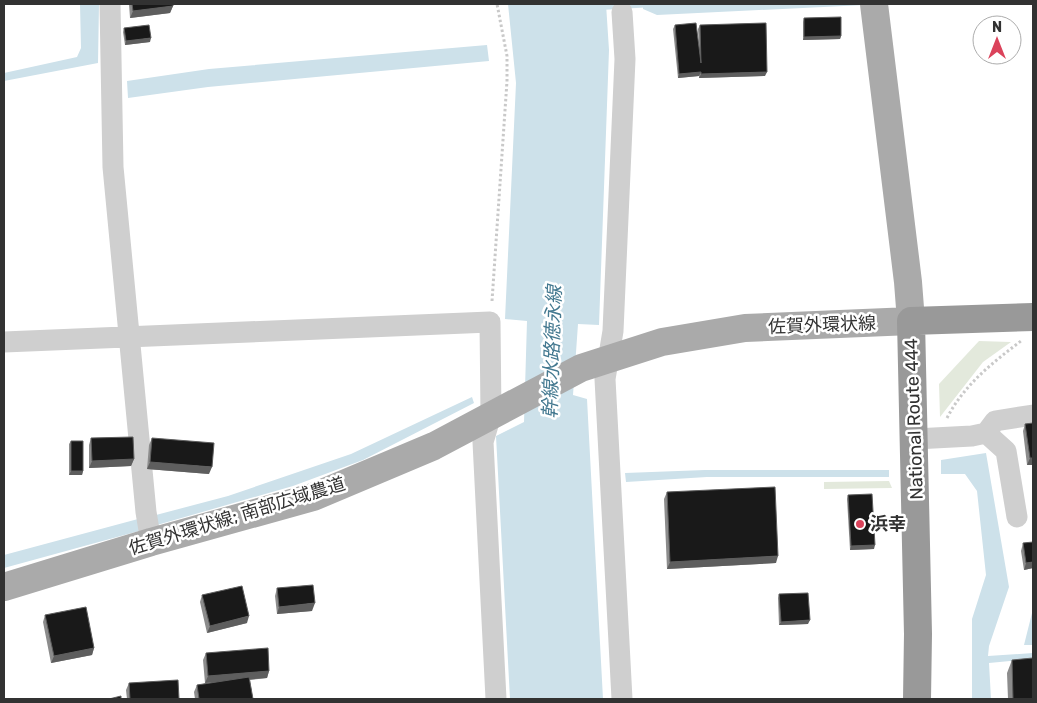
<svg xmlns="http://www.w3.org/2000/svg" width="1037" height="703" font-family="Rubik,'Noto Sans JP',sans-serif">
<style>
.green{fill:#e3e9dc}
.water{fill:#cde1ea}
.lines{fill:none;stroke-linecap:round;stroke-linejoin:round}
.stream{stroke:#cde1ea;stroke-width:6}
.path{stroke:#c9c9c9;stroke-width:3;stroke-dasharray:2.5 2.5;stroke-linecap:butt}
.minor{stroke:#cfcfcf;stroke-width:21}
.major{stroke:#aaa;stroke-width:28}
.highway{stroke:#999;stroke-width:28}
.wall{fill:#8c8c8c}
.shaded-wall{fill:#5e5e5e}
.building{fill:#191919;stroke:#5e5e5e}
.poi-dot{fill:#db435b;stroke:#fff;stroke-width:2}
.labels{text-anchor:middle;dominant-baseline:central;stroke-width:5;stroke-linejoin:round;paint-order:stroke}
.street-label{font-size:18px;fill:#323232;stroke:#fff}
.poi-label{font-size:18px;font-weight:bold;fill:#323232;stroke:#fff;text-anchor:start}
.water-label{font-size:19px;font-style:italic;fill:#447990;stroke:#fff}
</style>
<rect width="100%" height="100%" fill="#fff"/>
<path class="green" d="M 979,341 L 1011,342 L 983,362 L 940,417 L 939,384 Z
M 889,481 L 892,488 L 824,489 L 824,482 Z"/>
<path class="water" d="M 80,4 L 99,4 L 98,63 L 4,81 L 4,73 L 77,57 L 81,48 Z
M 508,4 L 606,4 L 609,50 L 599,325 L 578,324 L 573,395 L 587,399 L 603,699 L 510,699 L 496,436 L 524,422 L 527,321 L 505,319 L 516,83 Z
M 643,4 L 885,4 L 657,15 L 643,9 Z
M 487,45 L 489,61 L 208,87 L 128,98 L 127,81 L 209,69 Z
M 472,397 L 474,403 L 363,460 L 293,486 L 157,525 L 156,515 L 228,496 L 351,454 Z
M 986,453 L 1009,587 L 989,646 L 988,656 L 1033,653 L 1033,659 L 989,663 L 991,699 L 972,699 L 972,619 L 986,575 L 977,491 L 965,474 L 941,474 L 941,460 Z
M 705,470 L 889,470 L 889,477 L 707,477 L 626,482 L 625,473 Z
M 138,519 L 139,531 L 4,568 L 4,555 Z
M 1033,609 L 1033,645 L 1024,645 Z"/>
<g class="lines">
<path class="stream" d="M 600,7 L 654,4"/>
<path class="path" d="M 492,301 L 507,81 L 507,56 L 497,4
M 947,418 C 964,385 992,363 1021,341"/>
<path class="minor" d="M 110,4 L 113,167 L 146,512 L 151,542
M 4,342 L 490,322 L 491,415 L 483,442 L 496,699
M 986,433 L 1006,451 L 1017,517
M 915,439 L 972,436 L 986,433 L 995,421 L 1033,415
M 622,699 L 605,379 L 613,331 L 625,59 L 622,12"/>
<path class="major" d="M 4,587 L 151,542 L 313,497 L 434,446 L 581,368 L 662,342 L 745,328 L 911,321 L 908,282 L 874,4"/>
<path class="highway" d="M 917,699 L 918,634 L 911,321 L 1033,317"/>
</g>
<path class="wall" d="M 129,4 L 173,4 L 173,6 L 170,13 L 130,18 Z
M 804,18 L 841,36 L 840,39 L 803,40 L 803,22 Z
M 675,25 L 699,48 L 698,29 L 700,25 L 765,76 L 699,78 L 699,76 L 678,78 L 673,29 Z
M 124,28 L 150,42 L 125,45 L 123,32 Z
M 1033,423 L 1033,465 L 1027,465 L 1023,431 L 1025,424 Z
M 91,438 L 134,459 L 131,466 L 89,468 L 89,445 Z
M 152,438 L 209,474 L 147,469 L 149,445 Z
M 71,441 L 83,471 L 82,475 L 69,475 L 69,444 Z
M 667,492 L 776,563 L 667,569 L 664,499 Z
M 848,495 L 874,549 L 850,550 L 847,499 Z
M 1023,543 L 1033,568 L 1024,570 L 1021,551 Z
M 277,588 L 312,611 L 277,614 L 275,596 Z
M 779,594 L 808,624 L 779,625 L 778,598 Z
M 202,595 L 247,623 L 207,633 L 200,602 Z
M 45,615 L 94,648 L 92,655 L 51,663 L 43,622 Z
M 206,653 L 269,671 L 267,678 L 250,680 L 253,699 L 195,699 L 194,692 L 197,685 L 213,682 L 205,683 L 203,660 Z
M 1012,660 L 1033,699 L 1008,699 L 1007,673 Z
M 129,683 L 179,699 L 127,699 L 126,690 Z"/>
<path class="shaded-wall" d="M 173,6 L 170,13 L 130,18 L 133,11 Z
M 841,36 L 840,39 L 803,40 L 804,37 Z
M 151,38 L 150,42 L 125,45 L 126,41 Z
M 701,72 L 699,76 L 678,78 L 679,74 Z
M 767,72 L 765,76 L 699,78 L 701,74 Z
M 1030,458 L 1033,458 L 1033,465 L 1027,465 Z
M 134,459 L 131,466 L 89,468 L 92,461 Z
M 150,462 L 212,467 L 209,474 L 147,469 Z
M 71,471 L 83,471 L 82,475 L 69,475 Z
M 875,545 L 874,549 L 850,550 L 851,546 Z
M 778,556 L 776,563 L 667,569 L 670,562 Z
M 1033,562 L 1033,568 L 1024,570 L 1026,563 Z
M 315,603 L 312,611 L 277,614 L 279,607 Z
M 249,616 L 247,623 L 207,633 L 210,626 Z
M 810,620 L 808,624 L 779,625 L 781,622 Z
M 94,648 L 92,655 L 51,663 L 54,656 Z
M 269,671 L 267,678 L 205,683 L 208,676 Z"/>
<path class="building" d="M 132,4 L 173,4 L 173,6 L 133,11 Z
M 841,17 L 841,36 L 804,37 L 804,18 Z
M 696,23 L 701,63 L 700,25 L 766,23 L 767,72 L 701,74 L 701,72 L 679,74 L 675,25 Z
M 149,25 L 151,38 L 126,41 L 124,28 Z
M 1033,423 L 1033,458 L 1030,458 L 1025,424 Z
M 133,437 L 134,459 L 92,461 L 91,438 Z
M 152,438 L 214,443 L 212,467 L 150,462 Z
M 71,441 L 83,441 L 83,471 L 71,471 Z
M 775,487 L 778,556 L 670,562 L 667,492 Z
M 872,494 L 875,545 L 851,546 L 848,495 Z
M 1033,542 L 1033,562 L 1026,563 L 1023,543 Z
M 313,585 L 315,603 L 279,607 L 277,588 Z
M 242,586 L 249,616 L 210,626 L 202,595 Z
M 808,593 L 810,620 L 781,622 L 779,594 Z
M 86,607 L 94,648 L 54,656 L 45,615 Z
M 268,648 L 269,671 L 208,676 L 206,653 Z
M 1033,658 L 1033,699 L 1013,699 L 1012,660 Z
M 249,677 L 253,699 L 199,699 L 197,685 Z
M 178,680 L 179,699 L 130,699 L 129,683 Z
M 121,696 L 121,699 L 109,699 Z"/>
<circle class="poi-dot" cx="860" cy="524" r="5"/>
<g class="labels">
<g class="street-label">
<text transform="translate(822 325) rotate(-2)">佐賀外環状線</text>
<text transform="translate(914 419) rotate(-92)">National Route 444</text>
<text transform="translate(237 516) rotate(-17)">佐賀外環状線; 南部広域農道</text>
</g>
<g class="poi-label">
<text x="870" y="524">浜幸</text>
</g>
<g class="water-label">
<text transform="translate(552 352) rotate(-88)">幹線水路徳永線</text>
</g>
</g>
<rect width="1037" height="703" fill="none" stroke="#323232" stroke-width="10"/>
<g transform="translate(997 40)"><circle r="24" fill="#ffffff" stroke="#adadad"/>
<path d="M0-4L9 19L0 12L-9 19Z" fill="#db435b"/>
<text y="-8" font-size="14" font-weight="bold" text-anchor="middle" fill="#323232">N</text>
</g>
</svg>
